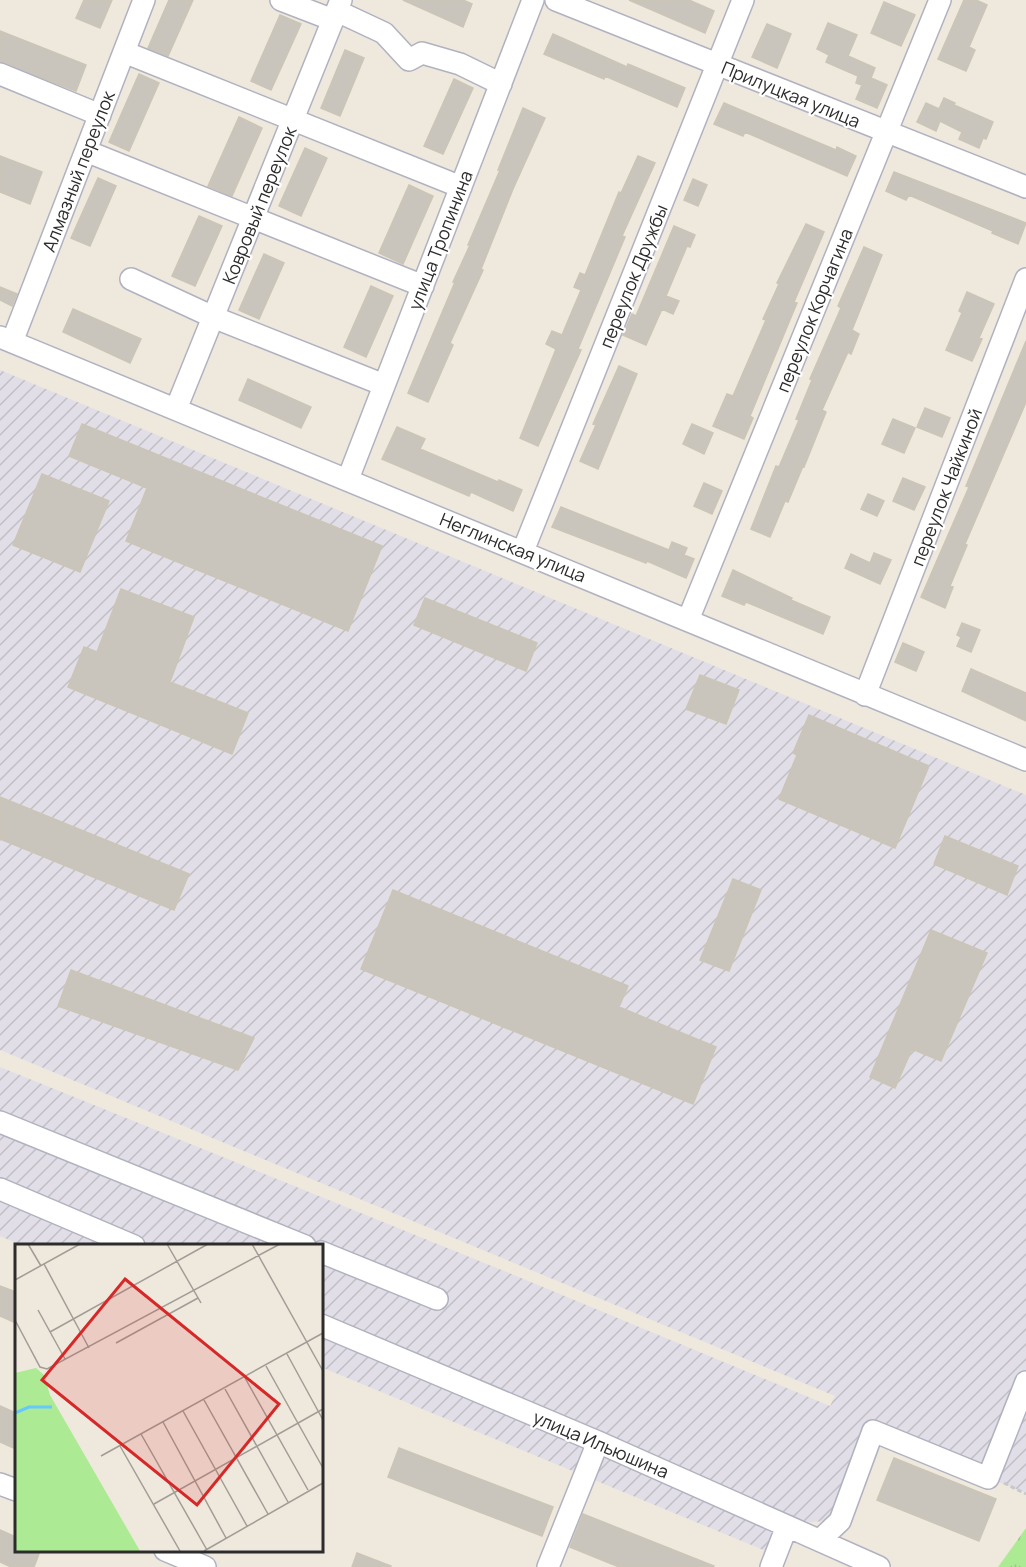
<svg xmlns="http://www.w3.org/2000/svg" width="1026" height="1567" font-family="Manrope,sans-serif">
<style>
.industrial{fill:url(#industrial-furrows)}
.grass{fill:url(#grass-tufts)}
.building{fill:#cac5bc;stroke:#cbc5b6;stroke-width:1.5}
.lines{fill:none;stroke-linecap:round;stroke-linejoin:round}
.minor-casing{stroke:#b1b2c1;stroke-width:24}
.path{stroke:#c8c8c8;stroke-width:3;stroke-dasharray:4.5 3;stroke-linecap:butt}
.minor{stroke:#fff;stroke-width:21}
.labels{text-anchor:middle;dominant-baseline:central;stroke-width:4.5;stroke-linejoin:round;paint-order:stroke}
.street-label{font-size:18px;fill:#2c2c2c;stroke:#fff}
.inset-river{fill:none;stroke:#65cafb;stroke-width:3}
.inset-road{fill:none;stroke:#a19d96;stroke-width:1.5}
.view{fill:#d62828;fill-opacity:0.15;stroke:#d62828;stroke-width:3}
.inset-edge{fill:none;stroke:#2c2c2c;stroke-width:3}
</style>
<defs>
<pattern id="industrial-furrows" width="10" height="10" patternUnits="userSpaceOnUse" patternTransform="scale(1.5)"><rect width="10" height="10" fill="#e1dee7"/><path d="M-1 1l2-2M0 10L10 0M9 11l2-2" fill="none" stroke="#c1bfc6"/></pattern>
<pattern id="grass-tufts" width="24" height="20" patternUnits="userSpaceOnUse" patternTransform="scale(1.5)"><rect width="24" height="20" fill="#aceb94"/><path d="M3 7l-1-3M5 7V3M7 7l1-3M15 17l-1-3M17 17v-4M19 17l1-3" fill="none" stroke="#94ca80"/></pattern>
</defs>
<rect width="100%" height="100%" fill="#efe8dd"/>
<path class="industrial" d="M 0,370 L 1026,795 L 1026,1493 L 862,1428 L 829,1521 L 789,1523 L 778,1556 L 321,1367 L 321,1246 L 23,1246 L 0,1236 L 0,1067 L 509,1273 L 830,1406 L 835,1396 L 0,1050 Z"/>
<path class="grass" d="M 1026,1528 L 1026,1567 L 998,1567 Z"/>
<path class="building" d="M 84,0 L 112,0 L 100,28 L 76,18 Z
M 169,0 L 193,0 L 168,56 L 148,48 Z
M 403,0 L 463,0 L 472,4 L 463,27 Z
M 629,0 L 689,0 L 714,11 L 705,33 Z
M 964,0 L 976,0 L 987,5 L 969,47 L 975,50 L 966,71 L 938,59 Z
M 884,2 L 915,15 L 901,46 L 871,33 Z
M 280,15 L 301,24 L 271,90 L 251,81 Z
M 828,23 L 857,35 L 848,56 L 875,68 L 871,78 L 887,85 L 877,108 L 856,99 L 862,85 L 856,83 L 858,76 L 826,62 L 829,55 L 817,49 Z
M 767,24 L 791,34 L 777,68 L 752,57 Z
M 0,31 L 86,65 L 76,91 L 0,62 Z
M 553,34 L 627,67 L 628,64 L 685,88 L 677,107 L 605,76 L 604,79 L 544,54 Z
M 345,50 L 364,58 L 340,116 L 321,108 Z
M 139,74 L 159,83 L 129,151 L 109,142 Z
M 454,79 L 473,88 L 443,154 L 424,146 Z
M 944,98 L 955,103 L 954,105 L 993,122 L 986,139 L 983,138 L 979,148 L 959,139 L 962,132 L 940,121 L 936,131 L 917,122 L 926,103 L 939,109 Z
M 724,103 L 836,150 L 837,147 L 856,156 L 847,176 L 745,132 L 743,136 L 714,124 Z
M 523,108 L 545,118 L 513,189 L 481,269 L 483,270 L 450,343 L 453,345 L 428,402 L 408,393 L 455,282 L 453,282 L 470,245 L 468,245 L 500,170 L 498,170 Z
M 239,117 L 262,128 L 232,196 L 208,186 Z
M 305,148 L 327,158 L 301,216 L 279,206 Z
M 0,156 L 42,172 L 30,204 L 0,192 Z
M 638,156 L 655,163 L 622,236 L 625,237 L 578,349 L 581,350 L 538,446 L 520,438 L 556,349 L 546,344 L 552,331 L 562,335 L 581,290 L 574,287 L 580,273 L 585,275 L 619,192 L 621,193 Z
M 894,172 L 1026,223 L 1018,244 L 992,233 L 993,231 L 909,195 L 906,200 L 886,191 Z
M 98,178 L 116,186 L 90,246 L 71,238 Z
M 693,179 L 707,185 L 698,206 L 684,200 Z
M 409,185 L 433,196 L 403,264 L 379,253 Z
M 199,216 L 222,226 L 195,286 L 172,276 Z
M 806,224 L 824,232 L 794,302 L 797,303 L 750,416 L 753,418 L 744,439 L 713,426 L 727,394 L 733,396 L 766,320 L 763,319 L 779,284 L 777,283 Z
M 674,226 L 695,235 L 690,247 L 687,246 L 666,296 L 679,301 L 673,314 L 662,309 L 646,345 L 623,335 L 632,314 L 636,316 Z
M 864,247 L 882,255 L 852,330 L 859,334 L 851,354 L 848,352 L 822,410 L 826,412 L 804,467 L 803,466 L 788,502 L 785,501 L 770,537 L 751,529 L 776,466 L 779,467 L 799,420 L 796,419 L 812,380 L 810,379 L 841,308 L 838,306 Z
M 264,254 L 284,263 L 259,319 L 239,310 Z
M 371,286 L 393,296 L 366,357 L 344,347 Z
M 0,287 L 17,294 L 12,306 L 0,300 Z
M 967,292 L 994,304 L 979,338 L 982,339 L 972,361 L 946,350 L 962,313 L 959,311 Z
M 73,309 L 141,339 L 130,363 L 63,332 Z
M 1026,341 L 1026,402 L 965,544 L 967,545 L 950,586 L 953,587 L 945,608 L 921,597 L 969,487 L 966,486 Z
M 619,366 L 637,374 L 598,469 L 580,461 L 596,425 L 593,424 Z
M 248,379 L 311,407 L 301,428 L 239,400 Z
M 925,408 L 950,418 L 942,437 L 917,427 Z
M 893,419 L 915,428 L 904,453 L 882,444 Z
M 82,424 L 382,546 L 348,631 L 126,541 L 147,488 L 69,456 Z
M 692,424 L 713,433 L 704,454 L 683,444 Z
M 397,427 L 425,439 L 420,449 L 498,482 L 499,480 L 522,490 L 513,511 L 471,492 L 469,496 L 382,459 Z
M 42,474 L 109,501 L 80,572 L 13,545 Z
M 903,478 L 925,487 L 914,510 L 893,501 Z
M 704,483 L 722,491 L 712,514 L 694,506 Z
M 868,494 L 884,501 L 877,516 L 861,509 Z
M 561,507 L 669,550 L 672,542 L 687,548 L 684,555 L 694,559 L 686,578 L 647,561 L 646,563 L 552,527 Z
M 874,553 L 891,560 L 880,584 L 845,568 L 851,554 L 870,563 Z
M 733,570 L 792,598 L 791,600 L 830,617 L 823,634 L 746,602 L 744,605 L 722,596 Z
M 121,589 L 194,617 L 170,682 L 248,713 L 232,754 L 68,687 L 84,647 L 97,652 Z
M 425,598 L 537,643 L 526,671 L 414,625 Z
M 962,623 L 980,630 L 971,652 L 957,646 L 961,637 L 957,635 Z
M 903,643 L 924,652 L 916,671 L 895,662 Z
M 971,669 L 1026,693 L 1026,721 L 962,691 Z
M 700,675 L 739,690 L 726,724 L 686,709 Z
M 809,715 L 929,766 L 895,848 L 779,799 L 797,755 L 793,753 Z
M 0,797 L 189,874 L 174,910 L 0,839 Z
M 945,836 L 1018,866 L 1007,895 L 934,864 Z
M 733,879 L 761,890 L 729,971 L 700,960 Z
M 393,890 L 628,986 L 619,1007 L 716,1047 L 693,1104 L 361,969 Z
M 931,930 L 987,953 L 941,1061 L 912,1049 L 895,1088 L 870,1077 Z
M 71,970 L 254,1038 L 238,1070 L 58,1006 Z
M 0,1286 L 16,1292 L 16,1323 L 0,1316 Z
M 0,1406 L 16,1413 L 16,1449 L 0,1442 Z
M 399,1448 L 553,1507 L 542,1536 L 388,1477 Z
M 894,1458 L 996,1499 L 979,1541 L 877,1500 Z
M 583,1514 L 714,1566 L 713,1567 L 619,1567 L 570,1547 Z
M 0,1530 L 16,1537 L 16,1551 L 40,1551 L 34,1567 L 11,1567 L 0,1562 Z
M 357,1553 L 391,1566 L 390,1567 L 352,1567 Z"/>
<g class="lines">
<g class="minor-casing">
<path id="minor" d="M 281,0 L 333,20
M 556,0 L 1026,187
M 337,11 L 384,33 L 409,60 L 422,53 L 460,64 L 501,84
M 124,52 L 461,187
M 0,74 L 100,115
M 86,151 L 423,286
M 131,279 L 213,317 L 384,385
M 0,337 L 1026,760
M 12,342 L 144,0
M 176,409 L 341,0
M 348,479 L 533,0
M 523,551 L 743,0
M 688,620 L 940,0
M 865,695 L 1026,279
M 0,1122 L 305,1246
M 0,1189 L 134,1246
M 321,1252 L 437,1299
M 321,1325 L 598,1442 L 879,1567
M 0,1484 L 16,1490
M 820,1540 L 840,1521 L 873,1431 L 988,1478 L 1026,1382
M 165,1550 L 205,1567
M 548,1567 L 598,1442
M 771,1567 L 787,1526"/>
</g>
<path class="path" d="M 1004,1483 L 1026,1494"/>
<use href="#minor" class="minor"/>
</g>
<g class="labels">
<g class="street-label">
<text transform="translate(791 94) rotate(22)">Прилуцкая улица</text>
<text transform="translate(78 171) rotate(-69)">Алмазный переулок</text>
<text transform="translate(259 205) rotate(-68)">Ковровый переулок</text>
<text transform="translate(440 240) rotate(-69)">улица Тропинина</text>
<text transform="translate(633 276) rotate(-68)">переулок Дружбы</text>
<text transform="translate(814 310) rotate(-68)">переулок Корчагина</text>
<text transform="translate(946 487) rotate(-69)">переулок Чайкиной</text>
<text transform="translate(513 547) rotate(22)">Неглинская улица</text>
<text transform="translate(601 1444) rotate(23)">улица Ильюшина</text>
</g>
</g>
<g transform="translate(15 1244)">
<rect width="308" height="308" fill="#efe8dd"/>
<path d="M 21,124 L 29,131 L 35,151 L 125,307 L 0,307 L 0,129 Z" fill="#aceb94"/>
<path class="inset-river" d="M 0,169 L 14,163 L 37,163"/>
<path class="inset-road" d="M 13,0 L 26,22M 152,0 L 186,59M 237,0 L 308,127M 29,20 L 74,104M 0,36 L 65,0M 23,66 L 50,115M 0,76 L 25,123 L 32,125 L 265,0M 35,88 L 193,0M 101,99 L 183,54M 272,110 L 308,176M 251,122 L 308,224M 230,134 L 293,246M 210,145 L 273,258M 189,156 L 253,270M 168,167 L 232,282M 148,178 L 211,294M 126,190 L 192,306M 105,202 L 165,307M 86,212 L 308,89M 139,260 L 308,165M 189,307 L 308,239"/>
<path class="view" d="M 110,35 L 264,160 L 182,261 L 27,136 Z"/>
<rect width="308" height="308" class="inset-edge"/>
</g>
</svg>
